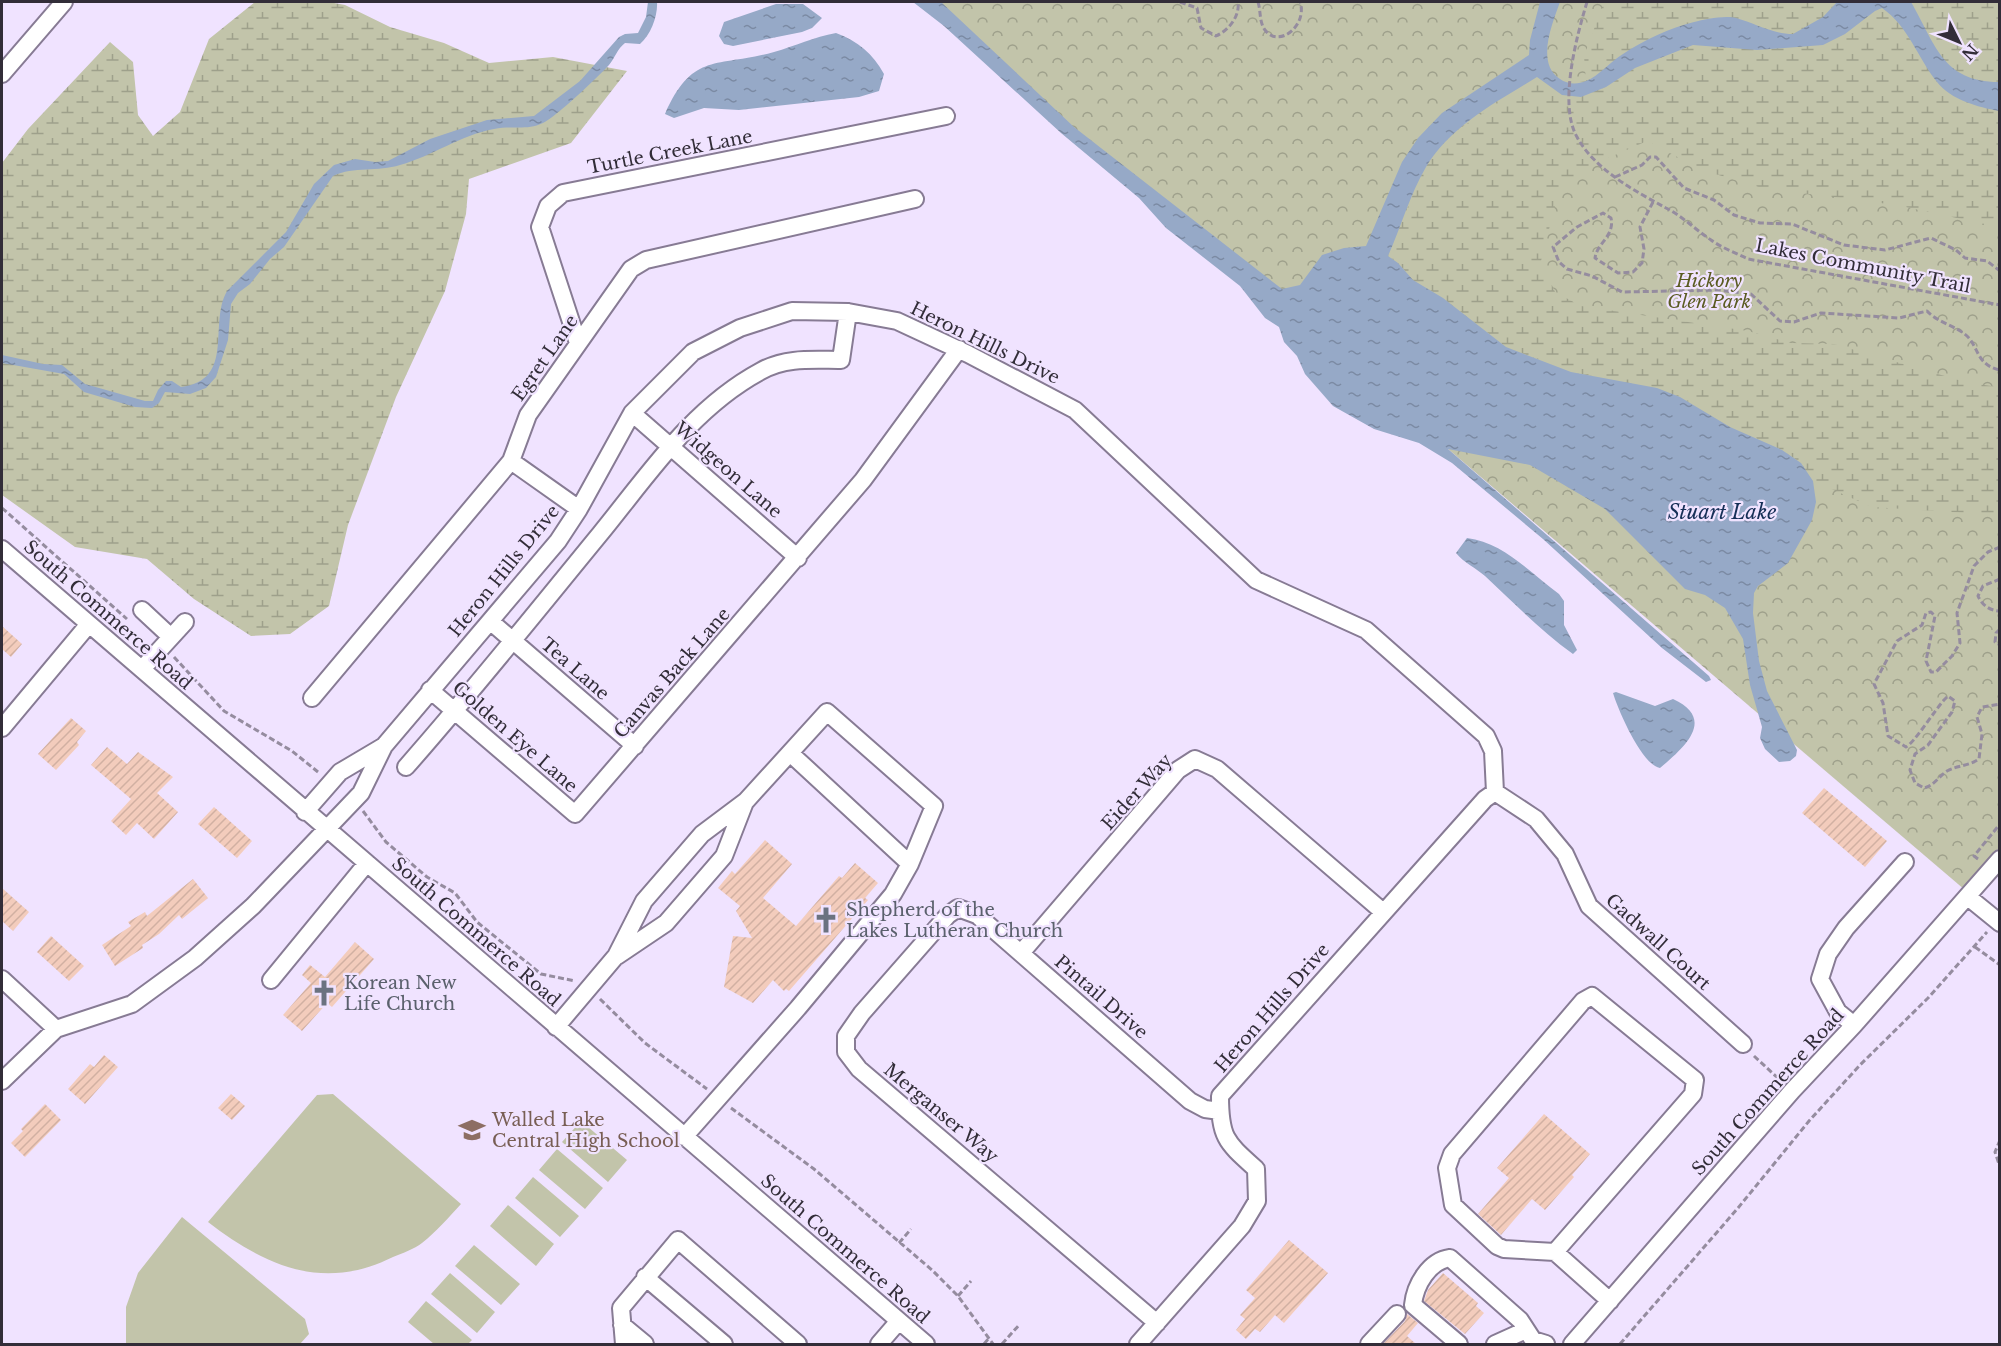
<svg xmlns="http://www.w3.org/2000/svg" width="2001" height="1346" font-family="'Libre Baskerville',serif">
<style>
.forest{fill:url(#forest-crowns)}
.wetland{fill:url(#wetland-marsh)}
.pitch{fill:#c2c4aa}
.water{fill:url(#water-ripples)}
.building{fill:url(#building-hatch)}
.lines{fill:none;stroke-linecap:round;stroke-linejoin:round}
.minor-casing{stroke:#877b94;stroke-width:20}
.path{stroke:#958c9f;stroke-width:3;stroke-dasharray:6 3;stroke-linecap:butt}
.minor{stroke:#fff;stroke-width:16}
.labels{text-anchor:middle;dominant-baseline:central;stroke-width:4.5;stroke-linejoin:round;paint-order:stroke}
.street-label{font-size:18px;fill:#322d38;stroke:#f0e3ff}
.park-label{font-size:18px;font-style:italic;fill:#5a5b22;stroke:#f0e3ff}
.worship-label{font-size:18px;fill:#5b616d;stroke:#f0e3ff;text-anchor:start}
.education-label{font-size:18px;fill:#785e54;stroke:#f0e3ff;text-anchor:start}
.water-label{font-size:20px;font-style:italic;fill:#162f57;stroke:#f0e3ff}
</style>
<defs>
<pattern id="forest-crowns" width="20" height="18" patternUnits="userSpaceOnUse" patternTransform="scale(1.5)"><rect width="20" height="18" fill="#c2c4aa"/><path d="M2 6a3 3 0 1 1 6 0M12 15a3 3 0 1 1 6 0" fill="none" stroke="#9ea08b"/></pattern>
<pattern id="wetland-marsh" width="20" height="14" patternUnits="userSpaceOnUse" patternTransform="scale(1.5)"><rect width="20" height="14" fill="#c2c4aa"/><path d="M1 5h8M5 5V1M11 12h8M15 12V8" fill="none" stroke="#9ea08b"/></pattern>
<pattern id="water-ripples" width="26" height="14" patternUnits="userSpaceOnUse" patternTransform="scale(1.5)"><rect width="26" height="14" fill="#96a9c7"/><path d="M2 4q2-2 4 0t4 0M15 11q2-2 4 0t4 0" fill="none" stroke="#7b8aa3"/></pattern>
<pattern id="building-hatch" width="6" height="6" patternUnits="userSpaceOnUse" patternTransform="scale(1.5)"><rect width="6" height="6" fill="#f3ccbc"/><path d="M-1 1l2-2M0 6l6-6M5 7l2-2" fill="none" stroke="#d1b0a2"/></pattern>
</defs>
<rect width="100%" height="100%" fill="#f0e3ff"/>
<path class="forest" d="M 924,2 L 1999,2 L 1999,848 L 1965,890 Z"/>
<path class="wetland" d="M 255,2 L 329,2 L 345,5 L 390,27 L 444,43 L 489,63 L 553,57 L 627,71 L 571,143 L 469,179 L 466,214 L 445,291 L 396,397 L 348,525 L 329,606 L 290,634 L 251,636 L 194,599 L 147,559 L 75,547 L 2,495 L 2,163 L 28,129 L 110,42 L 133,62 L 138,115 L 153,136 L 180,112 L 209,39 Z
M 1604,2 L 1999,2 L 1999,227 L 1896,205 L 1762,188 L 1702,170 L 1647,141 L 1599,162 L 1560,186 L 1541,261 L 1555,292 L 1581,306 L 1748,331 L 1791,343 L 1834,344 L 1969,383 L 1999,387 L 1999,515 L 1872,507 L 1813,481 L 1801,463 L 1782,450 L 1726,425 L 1680,397 L 1657,388 L 1571,372 L 1506,347 L 1443,298 L 1413,280 L 1398,263 L 1387,256 L 1424,169 L 1436,152 L 1453,133 L 1538,77 L 1549,87 L 1586,81 L 1584,56 Z"/>
<path class="pitch" d="M 333,1094 L 461,1204 C 449,1217 436,1232 422,1243 C 414,1249 403,1253 393,1257 C 323,1292 265,1266 208,1222 L 317,1095 Z
M 581,1121 L 627,1160 L 608,1182 L 562,1142 Z
M 557,1149 L 603,1188 L 585,1209 L 539,1170 Z
M 533,1177 L 579,1216 L 560,1237 L 515,1198 Z
M 508,1205 L 554,1244 L 536,1266 L 490,1226 Z
M 182,1217 L 305,1319 L 309,1334 L 300,1344 L 126,1344 L 126,1307 L 138,1273 Z
M 474,1245 L 520,1284 L 501,1305 L 455,1266 Z
M 450,1273 L 495,1312 L 477,1333 L 431,1294 Z
M 426,1301 L 472,1340 L 468,1344 L 434,1344 L 408,1322 Z"/>
<path class="water" d="M 648,2 L 657,2 C 658,15 651,35 640,44 L 625,43 C 617,49 615,58 609,65 C 598,77 556,117 543,123 C 526,131 512,125 494,129 C 460,135 433,156 400,165 C 378,172 354,166 333,176 L 284,247 L 270,259 L 250,284 L 238,293 L 231,304 L 228,340 L 216,377 L 206,388 L 190,394 L 165,392 L 159,403 L 152,408 L 135,407 L 84,392 L 64,374 L 2,363 L 2,355 L 43,364 L 62,365 L 85,384 L 145,401 L 153,401 L 158,390 L 166,381 L 172,381 L 181,387 C 236,380 208,324 227,291 L 286,232 L 314,184 L 334,165 L 355,159 L 375,162 L 388,161 L 430,139 L 487,120 L 534,116 L 580,81 L 619,37 L 625,34 L 638,33 L 646,17 Z
M 913,2 L 941,2 L 1074,127 L 1282,289 L 1300,285 L 1322,255 L 1344,248 L 1366,246 L 1402,162 L 1418,138 L 1442,113 L 1529,55 L 1530,40 L 1540,2 L 1560,2 C 1553,22 1535,63 1560,79 C 1567,84 1577,85 1586,81 C 1599,76 1611,61 1623,54 C 1644,40 1670,28 1694,22 C 1705,19 1725,15 1736,18 C 1755,23 1772,34 1793,34 L 1823,17 L 1837,2 L 1911,2 C 1935,43 1942,82 1999,82 L 1999,111 C 1978,107 1951,100 1937,82 C 1917,57 1909,27 1882,8 L 1875,11 L 1845,34 L 1823,45 L 1757,50 L 1693,45 L 1635,68 L 1606,87 L 1581,97 L 1562,95 L 1537,77 C 1498,101 1450,126 1426,167 C 1410,194 1401,227 1388,256 L 1398,263 L 1413,280 L 1443,298 L 1506,347 L 1571,372 L 1657,388 L 1680,397 L 1730,427 L 1782,450 L 1801,463 L 1813,481 L 1816,502 L 1812,520 L 1788,563 L 1758,586 L 1754,593 L 1753,613 L 1759,661 L 1767,691 L 1797,750 L 1796,756 L 1790,761 L 1779,762 L 1765,749 L 1760,738 L 1762,727 L 1750,685 L 1743,639 L 1725,608 L 1705,595 L 1685,589 L 1605,509 L 1530,465 L 1448,449 L 1709,676 L 1711,680 L 1706,682 L 1662,648 L 1543,539 L 1452,463 L 1419,443 L 1374,429 L 1333,406 L 1305,374 L 1297,356 L 1284,342 L 1279,327 L 1265,318 L 1240,286 L 1166,228 L 1139,198 L 1061,133 L 944,26 Z
M 776,4 L 803,4 L 822,18 L 812,28 L 802,32 L 733,46 L 724,44 L 719,36 L 724,22 Z
M 836,33 C 858,41 873,54 884,74 L 879,91 L 859,97 L 739,110 L 704,108 L 674,118 L 665,114 C 693,51 717,68 774,52 C 795,46 814,37 836,33 Z
M 1467,538 C 1503,542 1530,573 1559,594 L 1564,601 L 1564,625 L 1577,650 L 1573,654 C 1541,631 1514,603 1485,576 C 1476,568 1464,563 1456,553 Z
M 1616,692 L 1655,706 L 1673,699 C 1717,719 1684,748 1660,768 C 1642,765 1618,710 1613,693 Z"/>
<path class="building" d="M 2,626 L 22,644 L 11,657 L 2,649 Z
M 71,718 L 86,731 L 77,742 L 79,745 L 56,770 L 38,754 Z
M 107,747 L 127,764 L 138,752 L 173,777 L 157,793 L 178,812 L 154,839 L 137,823 L 126,835 L 111,821 L 131,799 L 91,765 Z
M 1824,788 L 1887,841 L 1865,867 L 1802,813 Z
M 214,807 L 252,841 L 237,858 L 198,824 Z
M 765,840 L 792,864 L 763,898 L 796,926 L 839,876 L 842,878 L 855,863 L 878,883 L 865,898 L 868,900 L 789,991 L 786,989 L 784,991 L 773,980 L 753,1003 L 724,987 L 733,936 L 752,938 L 736,911 L 740,906 L 718,888 L 732,871 L 735,874 Z
M 193,879 L 208,898 L 182,919 L 179,915 L 159,934 L 142,945 L 143,948 L 115,966 L 102,945 L 131,926 L 128,922 L 145,912 L 147,916 Z
M 2,888 L 29,912 L 13,931 L 2,921 Z
M 51,936 L 84,966 L 69,981 L 37,952 Z
M 355,942 L 374,959 L 332,1007 L 327,1003 L 302,1031 L 283,1015 L 311,983 L 302,975 L 310,965 L 325,977 Z
M 104,1055 L 118,1067 L 85,1104 L 68,1089 L 90,1064 L 94,1067 Z
M 231,1094 L 245,1106 L 232,1120 L 218,1108 Z
M 45,1104 L 61,1120 L 25,1157 L 11,1143 L 23,1131 L 21,1129 Z
M 1544,1114 L 1590,1154 L 1572,1175 L 1574,1177 L 1545,1210 L 1532,1199 L 1501,1235 L 1478,1214 L 1509,1178 L 1497,1168 Z
M 1289,1240 L 1328,1273 L 1284,1323 L 1275,1315 L 1260,1332 L 1255,1329 L 1246,1339 L 1236,1330 L 1245,1319 L 1240,1315 L 1255,1298 L 1246,1290 Z
M 1443,1273 L 1478,1303 L 1476,1306 L 1484,1313 L 1465,1334 L 1424,1301 L 1428,1290 Z
M 1407,1314 L 1418,1323 L 1407,1336 L 1416,1344 L 1383,1344 L 1405,1321 Z"/>
<g class="lines">
<g class="minor-casing">
<path id="minor" d="M 2,74 L 64,2
M 578,343 L 540,227 L 548,206 L 563,193 L 946,116
M 632,413 L 798,558
M 511,461 L 579,509
M 2,549 L 926,1344
M 142,610 L 171,637
M 490,621 L 635,746
M 142,669 L 185,622
M 430,690 L 575,814 L 863,480 L 959,349
M 312,698 L 511,461 L 528,415 L 631,269 L 646,260 L 915,199
M 2,728 L 89,624
M 790,753 L 910,864
M 406,767 C 473,691 536,612 600,534 C 649,474 692,408 761,371 C 786,357 813,360 841,360 L 848,312
M 305,812 L 340,772 L 384,746
M 1968,897 L 2000,923
M 1021,953 L 1178,770 L 1195,759 L 1217,769 L 1382,911
M 617,956 L 666,923 L 724,856 L 745,802
M 2,979 L 56,1029
M 271,980 L 367,863
M 1854,1025 L 1838,1012 L 1820,979 L 1828,954 L 1846,928 L 1905,862
M 556,1027 L 616,956 L 644,901 L 702,834 L 746,801 L 827,712 L 934,806 L 910,864 L 893,894 L 798,1008 L 684,1137
M 2,1081 L 56,1029 L 132,1004 L 195,958 L 253,906 L 361,793 L 384,746 L 558,541 L 579,509 L 632,413 L 693,352 L 740,328 L 792,311 L 848,312 L 897,321 L 968,354 L 1075,410 L 1256,580 L 1366,630 L 1486,736 L 1493,751 L 1495,792
M 1555,1252 L 1693,1094 L 1695,1080 L 1592,996 L 1583,1001 L 1452,1154 L 1447,1168 L 1453,1205 L 1497,1246 L 1504,1249 L 1555,1252 L 1610,1301
M 645,1277 L 724,1344
M 1157,1323 L 859,1069 L 846,1052 L 846,1036 L 862,1013 L 948,915 L 958,908 L 977,915 L 1190,1101 L 1205,1109 L 1220,1111
M 622,1325 L 645,1344
M 624,1344 L 621,1308 L 678,1240 L 798,1344
M 879,1344 L 898,1322
M 1138,1344 L 1242,1226 L 1257,1201 L 1256,1169 C 1226,1142 1220,1138 1220,1096 L 1485,799 L 1495,792 L 1536,819 L 1565,854 L 1589,906 L 1743,1044
M 1369,1344 L 1397,1314
M 1459,1344 L 1413,1305 C 1415,1285 1429,1261 1450,1258 L 1520,1320 L 1533,1340 L 1546,1344
M 1495,1344 L 1526,1330
M 1572,1344 L 1792,1091 L 1854,1025 L 2000,859"/>
</g>
<path class="path" d="M 1180,2 L 1197,8 L 1201,28 L 1216,36 C 1229,30 1240,16 1238,2
M 1258,2 C 1261,11 1259,22 1265,30 C 1279,49 1308,25 1300,2
M 1587,2 C 1577,35 1558,104 1577,137 C 1595,170 1635,191 1666,208 C 1682,216 1696,230 1711,240 C 1722,248 1736,253 1748,259 L 2000,305
M 1615,177 L 1642,165 L 1650,157 L 1656,157 L 1684,188 L 1714,200 L 1734,215 L 1760,223 L 1792,224 L 1844,245 L 1885,250 L 1931,238 L 1956,250 L 1965,258 L 1987,261 L 2000,271
M 1653,202 L 1640,227 L 1644,249 L 1642,263 L 1633,272 L 1618,273 L 1595,258 C 1597,243 1615,236 1611,218 L 1603,213 L 1577,227 L 1553,247 L 1559,262 L 1567,269 L 1592,276 L 1622,292 L 1718,290 L 1751,294 L 1780,321 L 1794,322 L 1821,313 L 1899,318 L 1927,311 C 1938,323 1957,326 1968,337 C 1979,349 1977,365 2000,370
M 2,508 L 127,619
M 2000,547 L 1988,552 L 1974,566 L 1957,613 L 1960,643 L 1952,656 L 1936,672 L 1931,672 L 1926,661 L 1935,616 L 1931,612 L 1926,613 L 1922,625 L 1897,641 L 1874,684 L 1883,703 L 1888,736 L 1906,747 C 1914,743 1935,710 1944,700 L 1948,696 L 1955,701 L 1952,712 L 1928,745 L 1915,754 L 1910,770 L 1915,783 L 1924,788 C 1934,786 1939,776 1947,771 C 1958,765 1969,766 1979,759 L 1982,734 L 1977,717 L 1982,707 L 2000,704
M 2000,579 L 1983,586 L 1978,596 C 1982,605 1990,611 2000,611
M 2000,629 L 1996,633 L 1995,642 L 2000,645
M 174,657 L 224,711 L 292,751 L 318,772
M 363,811 L 386,842 L 427,877 L 455,893 L 477,922 L 541,974 L 575,981
M 1978,859 L 1974,856 L 2000,824
M 1975,947 L 2000,965
M 600,999 L 645,1043 L 707,1089
M 1754,1056 L 1780,1080
M 731,1108 L 814,1169 L 932,1270 L 958,1296 L 993,1344
M 2000,1140 L 1995,1152 L 2000,1167
M 899,1243 L 911,1229
M 958,1296 L 971,1281
M 984,1344 L 989,1338
M 1002,1344 L 1020,1324
M 1620,1344 L 1738,1208 L 1809,1121 L 1860,1065 L 1928,998 L 1987,932"/>
<use href="#minor" class="minor"/>
</g>
<defs>
<g id="church-bare" transform="scale(2.07)"><path d="M-1.2-6h2.4v3.5h3.3v2.4h-3.3V6h-2.4V-.1h-3.3v-2.4h3.3Z" fill="#6b7280" stroke="#f0e3ff" stroke-width="2.5" paint-order="stroke"/></g>
<g id="school-bare" transform="scale(2.07)"><path d="M0-5L7-2L0 1L-7-2ZM-4 1L0 2.5L4 1V4Q0 6-4 4Z" fill="#8d6e63" stroke="#f0e3ff" stroke-width="2.5" paint-order="stroke"/></g>
</defs>
<g fill-rule="evenodd">
<use href="#church-bare" x="826" y="920"/>
<use href="#church-bare" x="324" y="993"/>
<use href="#school-bare" x="472" y="1130"/>
</g>
<g class="labels">
<g class="street-label">
<text transform="translate(670 152) rotate(-11)">Turtle Creek Lane</text>
<text transform="translate(1863 266) rotate(11)">Lakes Community Trail</text>
<text transform="translate(985 343) rotate(26)">Heron Hills Drive</text>
<text transform="translate(545 358) rotate(-55)">Egret Lane</text>
<text transform="translate(728 470) rotate(41)">Widgeon Lane</text>
<text transform="translate(504 571) rotate(-51)">Heron Hills Drive</text>
<text transform="translate(108 615) rotate(41)">South Commerce Road</text>
<text transform="translate(575 669) rotate(41)">Tea Lane</text>
<text transform="translate(672 673) rotate(-49)">Canvas Back Lane</text>
<text transform="translate(515 737) rotate(41)">Golden Eye Lane</text>
<text transform="translate(1137 792) rotate(-48)">Eider Way</text>
<text transform="translate(476 932) rotate(41)">South Commerce Road</text>
<text transform="translate(1658 942) rotate(42)">Gadwall Court</text>
<text transform="translate(1101 997) rotate(41)">Pintail Drive</text>
<text transform="translate(1272 1008) rotate(-49)">Heron Hills Drive</text>
<text transform="translate(1768 1092) rotate(-48)">South Commerce Road</text>
<text transform="translate(941 1113) rotate(40)">Merganser Way</text>
<text transform="translate(845 1249) rotate(41)">South Commerce Road</text>
</g>
<g class="park-label">
<text x="1709" y="281">Hickory<tspan x="1709" dy="21">Glen Park</tspan></text>
</g>
<g class="worship-label">
<text x="846" y="910">Shepherd of the<tspan x="846" dy="21">Lakes Lutheran Church</tspan></text>
<text x="344" y="983">Korean New<tspan x="344" dy="21">Life Church</tspan></text>
</g>
<g class="education-label">
<text x="492" y="1120">Walled Lake<tspan x="492" dy="21">Central High School</tspan></text>
</g>
<g class="water-label">
<text x="1722" y="512">Stuart Lake</text>
</g>
</g>
<rect width="2001" height="1346" fill="none" stroke="#322d38" stroke-width="6"/>
<g transform="translate(1959 42) rotate(133)" stroke="#f0e3ff" stroke-width="4.5" paint-order="stroke">
<path d="M0-4.5L10 22L0 15L-10 22Z" fill="#322d38"/>
<text y="-9" font-size="16" font-weight="bold" text-anchor="middle" fill="#322d38">N</text>
</g>
</svg>
